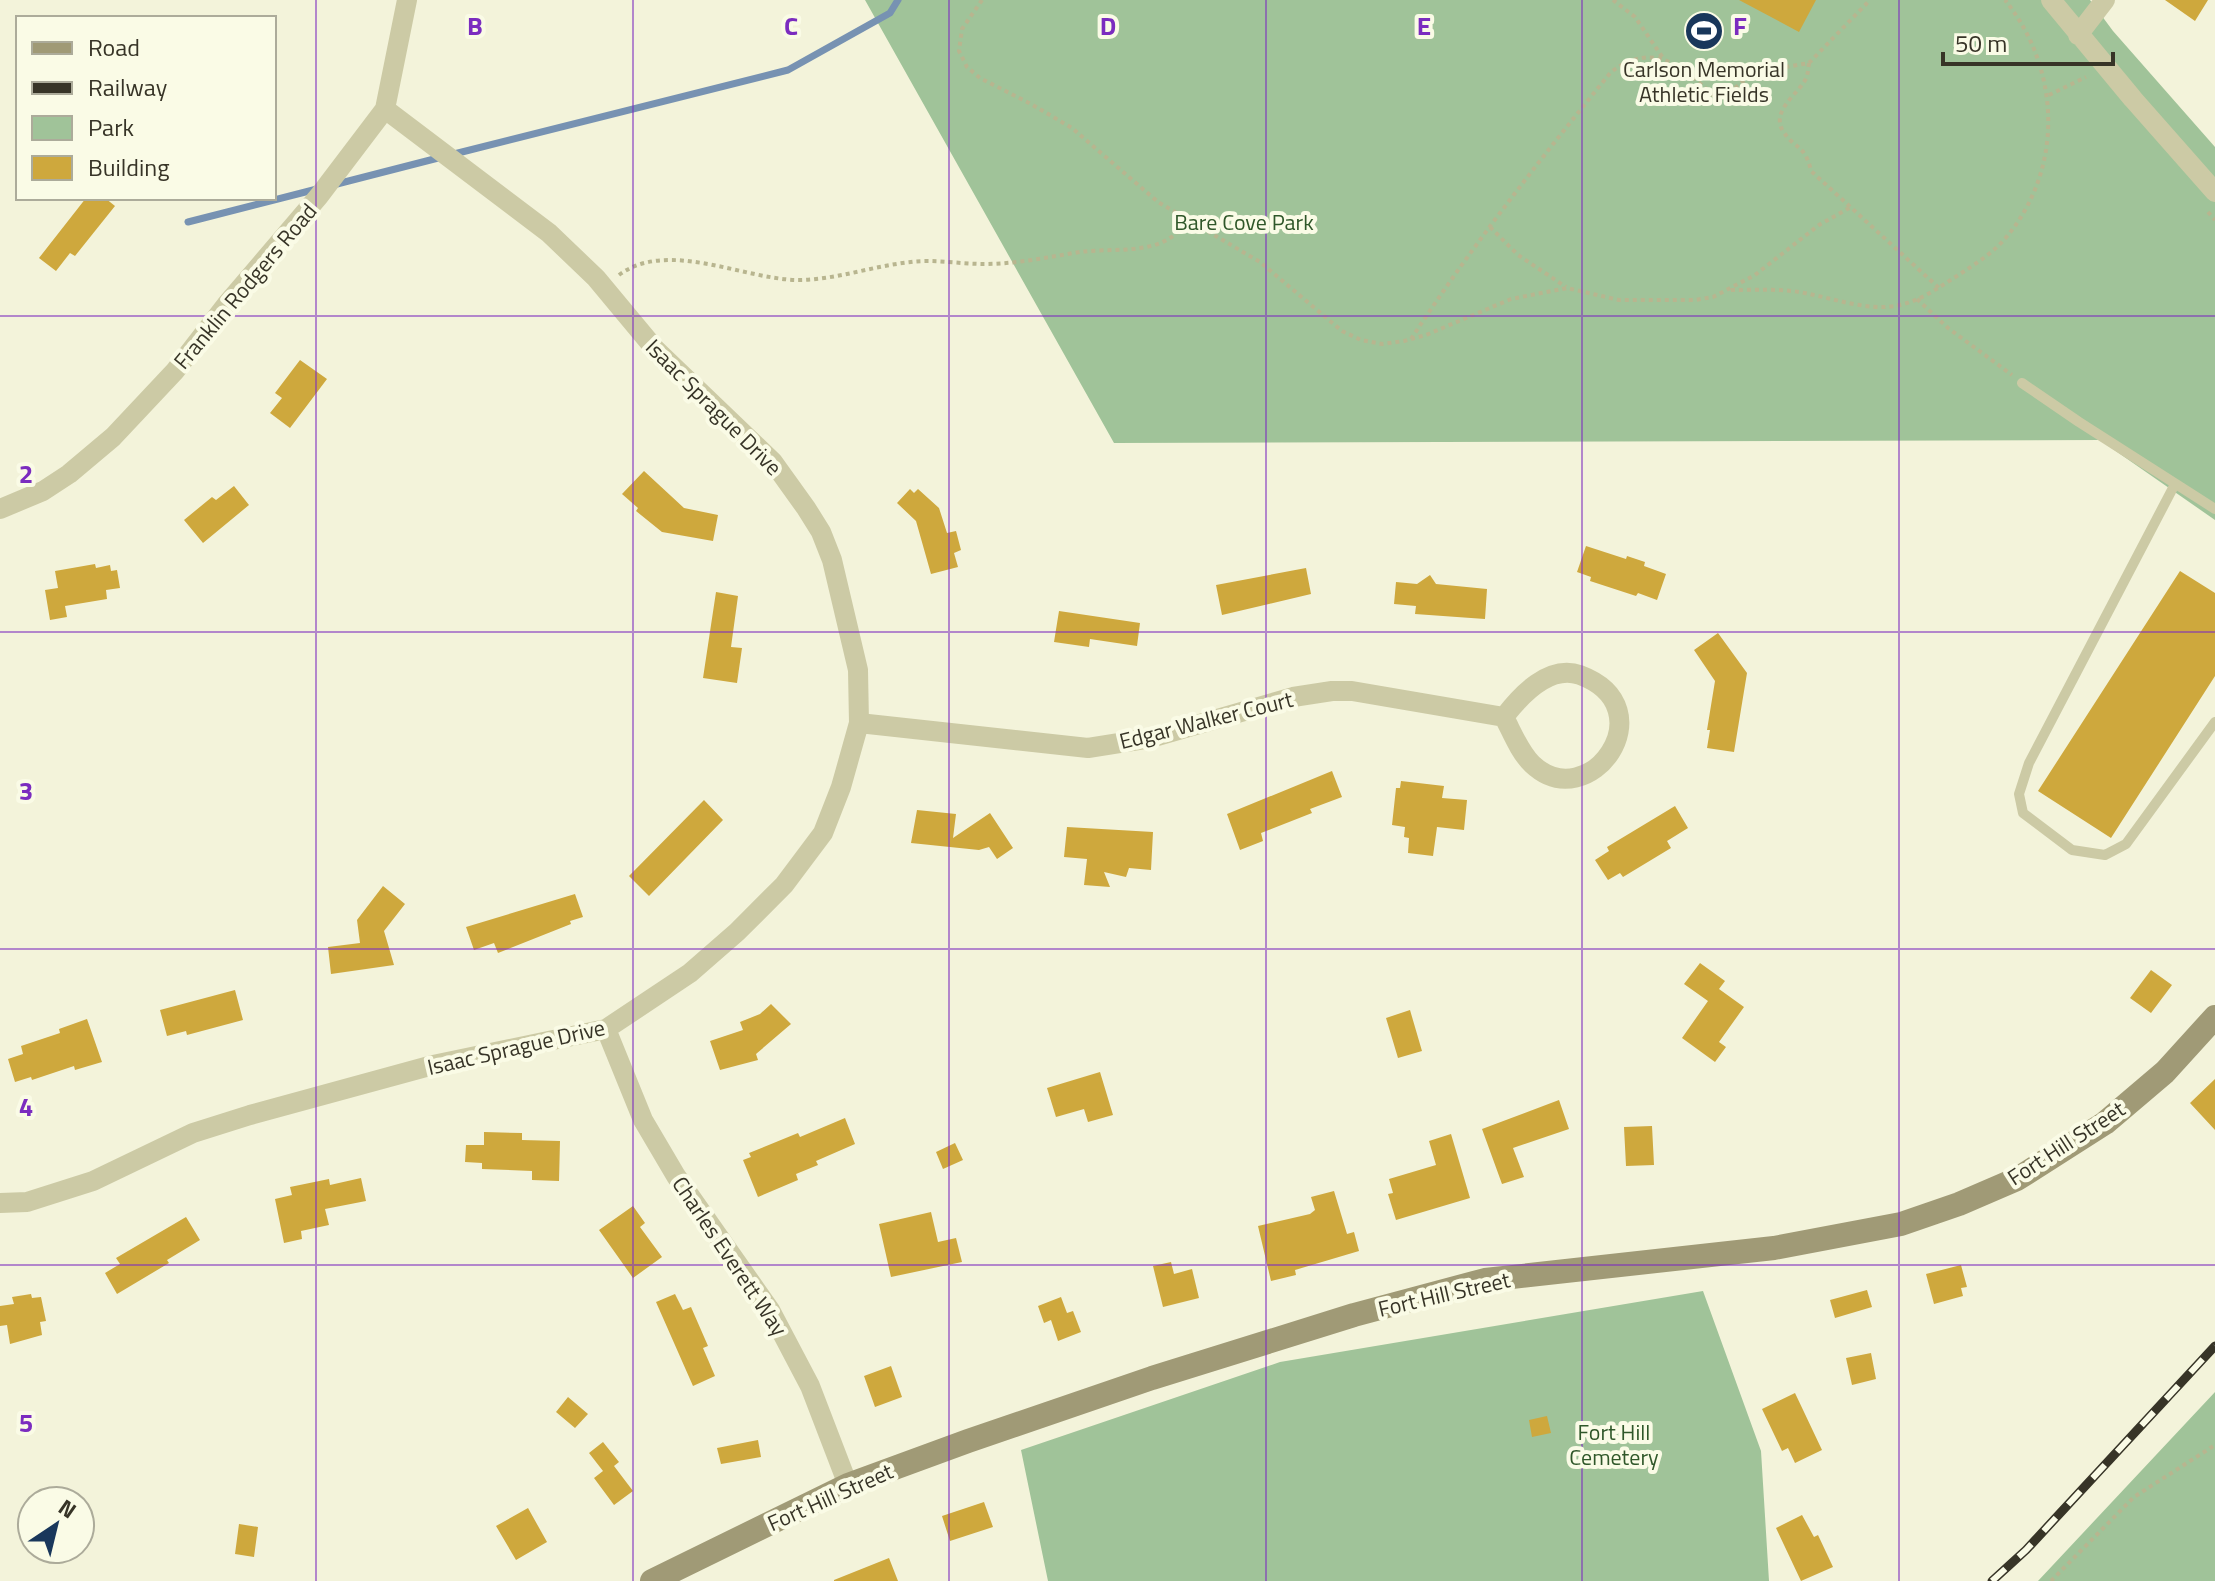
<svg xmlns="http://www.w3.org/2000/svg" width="2215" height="1581" font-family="'Titillium Web',sans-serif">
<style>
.green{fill:#a0c399}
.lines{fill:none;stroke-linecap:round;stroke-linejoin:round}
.stream{stroke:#7792b2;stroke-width:7}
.building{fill:#cea83d}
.path{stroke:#b8b58f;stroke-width:4;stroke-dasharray:4 4;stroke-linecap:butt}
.lane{stroke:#cccaa5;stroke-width:10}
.street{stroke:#cccaa5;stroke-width:20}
.secondary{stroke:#a09a76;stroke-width:24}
.rail-casing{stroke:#373427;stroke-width:9}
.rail{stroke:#fafbe6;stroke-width:6;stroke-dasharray:18;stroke-linecap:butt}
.grid{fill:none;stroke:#7b2cbf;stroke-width:2;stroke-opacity:0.55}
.labels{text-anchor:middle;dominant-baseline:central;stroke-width:8;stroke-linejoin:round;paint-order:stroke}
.poi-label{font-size:22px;fill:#373427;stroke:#fafbe6}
.park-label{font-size:22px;fill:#2f5729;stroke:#fafbe6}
.street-label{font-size:22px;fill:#373427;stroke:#fafbe6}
.grid-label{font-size:26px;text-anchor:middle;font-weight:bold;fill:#7b2cbf;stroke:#fafbe6;stroke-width:8;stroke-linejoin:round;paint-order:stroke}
</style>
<rect width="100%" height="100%" fill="#f3f3da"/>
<path class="green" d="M 865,0 L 2090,0 L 2113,31 L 2215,147 L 2215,520 L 2100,440 L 1114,443 Z
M 1703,1291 L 1761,1451 L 1769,1581 L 1048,1581 L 1021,1450 L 1280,1362 Z
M 2215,1392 L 2215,1581 L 2038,1581 Z"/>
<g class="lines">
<path class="stream" d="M 454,154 L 788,70 L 890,13 L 898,0
M 333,185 L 442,157
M 188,222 L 317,189"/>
</g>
<path class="building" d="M 1739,0 L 1816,0 L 1799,32 Z
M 2165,0 L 2208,0 L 2195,21 Z
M 86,198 L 105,198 L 115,206 L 75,256 L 70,253 L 56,271 L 39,258 Z
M 300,360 L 327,379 L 290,428 L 270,413 L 282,398 L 275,393 Z
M 644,471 L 684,508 L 718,515 L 713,541 L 662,532 L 636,511 L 638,508 L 622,494 Z
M 234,486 L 249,505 L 203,543 L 184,520 L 212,497 L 216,500 Z
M 910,489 L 914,493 L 918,489 L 939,508 L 947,533 L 956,531 L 961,550 L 954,553 L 958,567 L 931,574 L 916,521 L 897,503 Z
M 1586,546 L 1626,559 L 1627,556 L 1645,562 L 1644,566 L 1666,574 L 1657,600 L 1638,593 L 1636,596 L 1590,581 L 1591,577 L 1577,572 Z
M 95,564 L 96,568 L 110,565 L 111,571 L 117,570 L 120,588 L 106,590 L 107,599 L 65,606 L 67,617 L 50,620 L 45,590 L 58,588 L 55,571 Z
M 1306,568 L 1311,594 L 1222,615 L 1216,585 Z
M 2180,571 L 2215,593 L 2215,676 L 2111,838 L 2038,791 Z
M 1430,575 L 1436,584 L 1487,589 L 1485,619 L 1415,614 L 1416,606 L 1394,604 L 1396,582 L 1417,584 Z
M 716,592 L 738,596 L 731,647 L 742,648 L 737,683 L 703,678 Z
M 1059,611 L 1140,623 L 1137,646 L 1090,639 L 1089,647 L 1054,642 Z
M 1718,633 L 1747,673 L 1734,752 L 1707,748 L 1710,730 L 1707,730 L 1715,681 L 1694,650 Z
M 1332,771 L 1342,797 L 1310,809 L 1312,813 L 1261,833 L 1263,841 L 1240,850 L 1227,814 Z
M 1401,781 L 1444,786 L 1442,798 L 1467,800 L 1464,830 L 1437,827 L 1433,856 L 1408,853 L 1409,838 L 1404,837 L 1405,827 L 1392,825 L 1396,788 L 1400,788 Z
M 704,800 L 723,820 L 649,896 L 629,876 Z
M 1675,806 L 1688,828 L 1667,841 L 1671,848 L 1623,877 L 1620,873 L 1608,880 L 1595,860 L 1609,851 L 1607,847 Z
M 917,810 L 956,814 L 953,838 L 990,813 L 1013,848 L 997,859 L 989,847 L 979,850 L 911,843 Z
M 1067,827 L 1153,832 L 1151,870 L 1129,868 L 1126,877 L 1104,872 L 1110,887 L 1084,885 L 1087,859 L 1064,857 Z
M 383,886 L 405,904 L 384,931 L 394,965 L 331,974 L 328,947 L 360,943 L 357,920 Z
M 575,894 L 583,917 L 570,921 L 571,924 L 498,953 L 494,943 L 474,950 L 466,927 Z
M 1700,963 L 1725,981 L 1719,989 L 1744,1007 L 1719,1042 L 1726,1047 L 1715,1062 L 1682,1038 L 1708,1001 L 1684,984 Z
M 2151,970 L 2172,985 L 2151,1013 L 2130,998 Z
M 235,990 L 243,1020 L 187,1035 L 186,1031 L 167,1036 L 160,1010 Z
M 771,1004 L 791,1024 L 756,1054 L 758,1060 L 720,1070 L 710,1041 L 743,1030 L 740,1022 L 760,1014 Z
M 1410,1010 L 1422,1051 L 1398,1058 L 1386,1018 Z
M 87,1019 L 102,1062 L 75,1070 L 74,1066 L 32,1080 L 31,1077 L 15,1082 L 8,1059 L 23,1054 L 21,1046 L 60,1033 L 59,1029 Z
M 1100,1072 L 1113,1115 L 1088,1122 L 1084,1109 L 1056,1117 L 1047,1088 Z
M 2215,1079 L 2215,1130 L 2190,1103 Z
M 1559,1100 L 1569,1129 L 1513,1148 L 1524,1177 L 1502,1184 L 1482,1129 Z
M 845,1118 L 855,1144 L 816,1161 L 818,1165 L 796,1174 L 798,1180 L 758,1197 L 743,1160 L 751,1157 L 749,1153 L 798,1133 L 800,1137 Z
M 1652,1126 L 1654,1165 L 1626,1166 L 1624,1127 Z
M 484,1132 L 522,1133 L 522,1140 L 560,1141 L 559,1181 L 532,1180 L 532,1171 L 482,1169 L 482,1163 L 465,1162 L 466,1145 L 484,1145 Z
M 1451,1134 L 1470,1198 L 1396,1220 L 1388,1194 L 1393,1193 L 1389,1179 L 1436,1165 L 1429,1141 Z
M 955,1143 L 963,1160 L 943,1169 L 936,1152 Z
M 361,1178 L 366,1201 L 325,1209 L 329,1225 L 301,1231 L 302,1239 L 284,1243 L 275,1199 L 292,1195 L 290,1187 L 329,1179 L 330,1185 Z
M 1334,1191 L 1347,1234 L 1354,1232 L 1359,1251 L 1295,1270 L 1296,1275 L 1271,1281 L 1258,1226 L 1310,1214 L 1315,1210 L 1311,1197 Z
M 633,1206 L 645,1223 L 640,1227 L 662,1257 L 633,1278 L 599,1230 Z
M 931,1212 L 938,1242 L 956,1238 L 962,1262 L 891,1277 L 879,1224 Z
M 186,1217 L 200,1240 L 167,1260 L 169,1263 L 117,1294 L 105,1273 L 120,1264 L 116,1258 Z
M 1171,1262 L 1174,1274 L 1192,1269 L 1199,1298 L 1163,1307 L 1153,1266 Z
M 1961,1265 L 1967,1287 L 1961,1288 L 1963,1296 L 1934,1304 L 1926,1274 Z
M 1867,1290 L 1872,1307 L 1835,1318 L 1830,1300 Z
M 31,1294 L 32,1298 L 41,1297 L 46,1321 L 40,1322 L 42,1335 L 10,1344 L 7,1325 L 0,1326 L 0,1306 L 14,1304 L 12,1297 Z
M 675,1294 L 683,1310 L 691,1307 L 708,1346 L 703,1348 L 715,1376 L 693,1386 L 656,1302 Z
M 1061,1297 L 1067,1313 L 1073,1311 L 1081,1332 L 1058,1341 L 1051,1320 L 1044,1323 L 1038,1306 Z
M 1871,1353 L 1876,1379 L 1852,1385 L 1846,1358 Z
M 891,1366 L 902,1397 L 875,1407 L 864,1376 Z
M 1795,1393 L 1822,1450 L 1795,1463 L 1788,1448 L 1782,1451 L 1762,1409 Z
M 568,1397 L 588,1414 L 575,1428 L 556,1412 Z
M 1547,1416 L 1551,1433 L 1532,1437 L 1529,1420 Z
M 758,1440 L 761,1457 L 721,1464 L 717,1448 Z
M 603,1442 L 619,1462 L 614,1466 L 633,1491 L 614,1505 L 594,1478 L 603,1471 L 589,1453 Z
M 984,1502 L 993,1527 L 950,1541 L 942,1516 Z
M 528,1508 L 547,1542 L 516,1560 L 496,1526 Z
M 1802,1515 L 1814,1537 L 1818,1535 L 1833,1567 L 1801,1581 L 1776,1528 Z
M 239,1524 L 258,1527 L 254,1557 L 235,1554 Z
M 889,1558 L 898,1581 L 834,1581 L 834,1580 Z"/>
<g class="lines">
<path class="path" d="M 982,0 L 962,29 L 959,51 L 967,67 L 980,78 L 1031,104 L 1072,128 L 1158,202 L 1260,262 L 1342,331 L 1361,340 L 1382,344 L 1404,341 L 1426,335 L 1511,299 L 1567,288 L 1619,300 L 1695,300 L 1713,297 L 1755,275 L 1819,225 L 1851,207
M 1613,0 L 1635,17 L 1663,58
M 1809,63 C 1808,70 1808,76 1804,82 C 1796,95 1771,112 1783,131 C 1795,150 1805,144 1811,171 L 1939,288
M 2049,95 L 2086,77
M 2208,212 L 2215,220
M 1490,227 L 1518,255 L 1566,287
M 619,275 C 667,239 743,279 797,280 C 836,280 872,266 911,262 C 934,259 960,264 984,264 C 1017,264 1048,257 1080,252 C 1108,248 1145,254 1170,238 C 1177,234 1182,226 1187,221
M 1731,290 C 1751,290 1772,289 1792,291 C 1826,295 1866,313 1900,305 C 1922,300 1941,286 1960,274 C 1975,264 1990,255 2003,241 C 2064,172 2062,71 2005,0
M 1917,299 L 1948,328 L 2012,375
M 1411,339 C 1472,246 1541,158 1611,72 C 1656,38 1686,70 1719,101 L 1746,79 L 1762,71 L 1809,63 L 1870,0
M 2051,1581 L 2134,1497 L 2215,1445"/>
<path class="lane" d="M 2022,383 L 2079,422 L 2215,509
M 2175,484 L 2029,763 L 2019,794 L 2023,813 L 2072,850 L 2105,855 L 2126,844 L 2215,722"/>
<path class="street" d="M 2051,0 L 2133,99 L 2215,192
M 2078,35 L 2105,0
M 0,509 L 43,491 L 69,474 L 113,437 L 175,371 L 226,305 L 319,196 L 385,109 L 407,0
M 859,723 L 1088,748 L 1151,738 L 1293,697 L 1332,691 L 1352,691 L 1504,717 C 1512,732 1519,751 1532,764 C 1589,818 1668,708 1580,675 C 1549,664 1521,695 1504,717
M 606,1029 L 643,1120 L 676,1176 L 770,1310 L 810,1386 L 848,1485
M 0,1203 L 27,1202 L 93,1181 L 193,1133 L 250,1115 L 433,1065 L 606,1029 L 690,973 L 737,932 L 784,885 L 823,833 L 841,787 L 859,723 L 858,670 L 832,560 L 821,532 L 806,508 L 773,462 L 655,349 L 596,278 L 549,233 L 385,109"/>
<path class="secondary" d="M 652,1581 L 848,1485 L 968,1441 L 1152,1378 L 1354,1315 L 1485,1280 L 1774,1248 L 1901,1224 L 1959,1204 L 2017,1179 L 2105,1123 L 2165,1072 L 2215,1017"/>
<g class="rail-casing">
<path id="rail" d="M 1992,1581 L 2026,1550 L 2215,1346"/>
</g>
<use href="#rail" class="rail"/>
</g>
<path class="grid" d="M 316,0 L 316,1581M 633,0 L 633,1581M 949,0 L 949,1581M 1266,0 L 1266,1581M 1582,0 L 1582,1581M 1899,0 L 1899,1581M 0,316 L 2215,316M 0,632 L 2215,632M 0,949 L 2215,949M 0,1265 L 2215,1265"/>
<defs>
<g id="stadium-disc" transform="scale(2)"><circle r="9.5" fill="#19375b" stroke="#fafbe6"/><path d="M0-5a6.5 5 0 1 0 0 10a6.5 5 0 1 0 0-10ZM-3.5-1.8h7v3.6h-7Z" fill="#fff"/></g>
</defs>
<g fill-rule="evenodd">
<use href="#stadium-disc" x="1704" y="31"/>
</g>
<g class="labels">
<g class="poi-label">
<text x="1704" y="69">Carlson Memorial<tspan x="1704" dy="25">Athletic Fields</tspan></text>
</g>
<g class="park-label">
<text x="1244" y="222">Bare Cove Park</text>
<text x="1614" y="1432">Fort Hill<tspan x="1614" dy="25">Cemetery</tspan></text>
</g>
<g class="street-label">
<text transform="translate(245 286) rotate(-50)">Franklin Rodgers Road</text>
<text transform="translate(714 407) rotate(45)">Isaac Sprague Drive</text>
<text transform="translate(1206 720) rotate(-14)">Edgar Walker Court</text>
<text transform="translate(516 1047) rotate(-13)">Isaac Sprague Drive</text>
<text transform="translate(2066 1143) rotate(-33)">Fort Hill Street</text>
<text transform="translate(730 1256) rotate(56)">Charles Everett Way</text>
<text transform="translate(1444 1294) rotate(-13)">Fort Hill Street</text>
<text transform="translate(830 1497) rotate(-24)">Fort Hill Street</text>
</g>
</g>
<g class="grid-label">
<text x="475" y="35">B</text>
<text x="791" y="35">C</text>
<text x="1108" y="35">D</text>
<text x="1424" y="35">E</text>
<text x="1740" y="35">F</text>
<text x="26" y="483">2</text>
<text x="26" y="800">3</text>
<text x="26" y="1116">4</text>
<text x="26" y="1432">5</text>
</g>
<rect x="16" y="16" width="260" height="184" fill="#fafbe6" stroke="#acab9a" stroke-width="2"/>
<rect x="32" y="42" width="40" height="12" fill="#a09a76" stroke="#acab9a" stroke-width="2"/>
<text x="88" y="56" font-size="24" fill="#373427">Road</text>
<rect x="32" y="82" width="40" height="12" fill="#373427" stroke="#acab9a" stroke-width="2"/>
<text x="88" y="96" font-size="24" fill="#373427">Railway</text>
<rect x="32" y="116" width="40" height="24" fill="#a0c399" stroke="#acab9a" stroke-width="2"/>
<text x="88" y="136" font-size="24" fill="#373427">Park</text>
<rect x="32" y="156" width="40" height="24" fill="#cea83d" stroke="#acab9a" stroke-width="2"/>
<text x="88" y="176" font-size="24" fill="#373427">Building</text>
<g transform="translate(56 1525) rotate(35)"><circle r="38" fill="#fafbe6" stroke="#acab9a" stroke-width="2"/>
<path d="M0-6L14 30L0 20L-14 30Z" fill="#19375b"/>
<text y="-12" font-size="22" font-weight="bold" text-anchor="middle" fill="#373427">N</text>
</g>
<path d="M1943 52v12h170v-12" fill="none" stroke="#373427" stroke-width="4"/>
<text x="1955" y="52" font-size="24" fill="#373427" stroke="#fafbe6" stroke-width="6" paint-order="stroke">50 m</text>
</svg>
